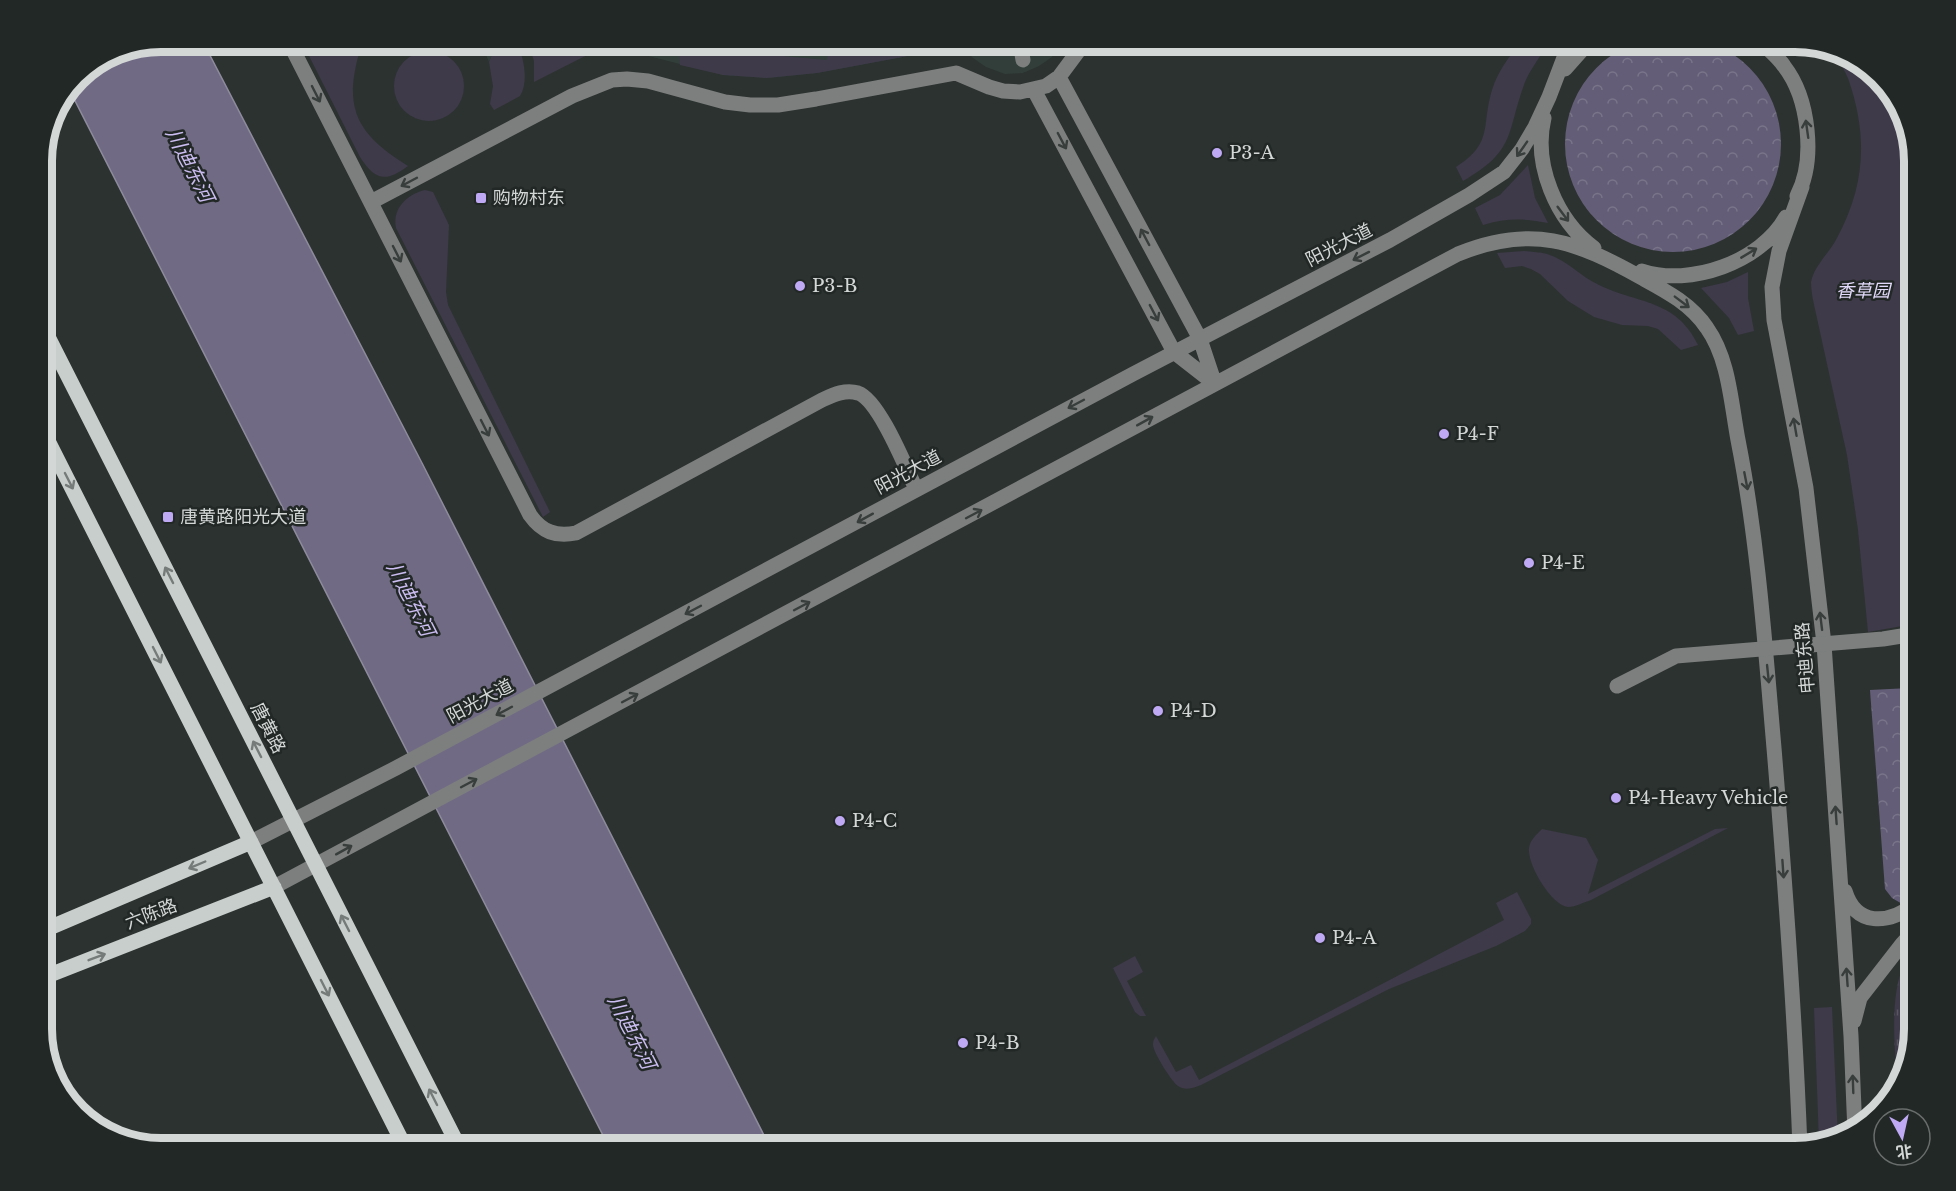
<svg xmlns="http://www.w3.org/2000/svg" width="1956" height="1191" font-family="'Libre Baskerville','Noto Sans SC',serif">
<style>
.built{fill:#313e3a}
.green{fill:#3e3a49}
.forest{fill:url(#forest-crowns)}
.park{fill:url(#park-tufts)}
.water{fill:#716a85;stroke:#8e8b9d;stroke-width:1.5}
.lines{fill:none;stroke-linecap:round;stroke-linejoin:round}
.minor{stroke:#7c7f7e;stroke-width:15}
.major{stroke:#c8cecc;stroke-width:15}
.minor-bridge{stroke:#7c7f7e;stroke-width:15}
.oneway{stroke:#383e3c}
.oneway2{stroke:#757b79}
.poi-dot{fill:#bfa9f4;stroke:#222826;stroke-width:2}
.labels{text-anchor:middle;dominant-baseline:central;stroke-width:5;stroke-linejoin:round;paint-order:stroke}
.poi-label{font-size:18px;fill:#d3d7d6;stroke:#222826;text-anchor:start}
.street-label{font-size:18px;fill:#d3d7d6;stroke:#222826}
.park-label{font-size:18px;font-style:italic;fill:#e2dafa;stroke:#222826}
.water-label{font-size:20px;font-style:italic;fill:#cbbdf1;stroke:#222826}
.rim{fill:none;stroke:#d3d7d6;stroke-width:8}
</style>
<defs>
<pattern id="forest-crowns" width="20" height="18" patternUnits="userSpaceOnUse" patternTransform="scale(1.5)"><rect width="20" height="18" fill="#645d77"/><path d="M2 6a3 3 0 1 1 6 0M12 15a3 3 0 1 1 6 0" fill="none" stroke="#79748a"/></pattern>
<pattern id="park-tufts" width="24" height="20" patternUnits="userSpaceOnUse" patternTransform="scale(1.5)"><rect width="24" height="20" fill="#3e3a49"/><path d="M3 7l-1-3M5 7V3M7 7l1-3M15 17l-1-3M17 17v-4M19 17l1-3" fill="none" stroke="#595662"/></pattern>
</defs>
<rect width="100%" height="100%" fill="#2c3230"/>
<path class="built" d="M 477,42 L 497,42 L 489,62 L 484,50 Z
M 604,42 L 1062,42 L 1052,57 L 1039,66 L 1023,73 L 1005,74 L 986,67 L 973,58 L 961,46 L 817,73 L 767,78 L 723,75 L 621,49 Z"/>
<path class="green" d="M 302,42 L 360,42 L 362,44 C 342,105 354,133 408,166 C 385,183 375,180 360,157 Z
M 497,42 L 516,42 C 524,57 529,81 520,96 L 494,110 L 490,104 L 493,86 L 489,62 Z
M 528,42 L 569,42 L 593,52 L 534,82 L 534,61 Z
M 829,42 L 960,42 L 961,46 L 817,73 L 767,78 L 723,75 L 680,65 L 679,47 L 827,60 Z
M 1522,42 L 1549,42 C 1541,56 1531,68 1525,82 C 1506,133 1517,150 1463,181 L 1456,167 C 1494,143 1481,126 1492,90 C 1498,71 1509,56 1522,42 Z
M394 86a35 35 0 1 1 70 0a35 35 0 1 1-70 0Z
M 1835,53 L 1855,58 L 1898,101 L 1914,154 L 1914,624 L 1868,632 L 1858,530 L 1847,455 L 1813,300 C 1812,295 1811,287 1811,282 C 1814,266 1830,252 1837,238 C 1865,186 1868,137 1849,81 C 1846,72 1839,62 1835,53 Z
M 1528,165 L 1535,198 L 1548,223 C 1525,218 1505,218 1483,225 L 1475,208 L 1500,195 Z
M 425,190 L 433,192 L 449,225 L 446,292 L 448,305 L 550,512 L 543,517 L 396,228 C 392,209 407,194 425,190 Z
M 1524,251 C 1532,252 1540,252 1547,254 C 1567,260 1581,277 1599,285 C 1638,304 1676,299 1698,345 L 1681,350 L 1658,329 L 1648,326 L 1622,325 L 1594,317 L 1568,301 L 1540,274 L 1531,269 L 1522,266 L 1505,268 L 1497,253 Z
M 1748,272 L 1748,298 L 1754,331 L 1738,335 L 1729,318 L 1701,288 L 1727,282 Z
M 1728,828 L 1591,900 C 1584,902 1576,907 1568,907 C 1551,905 1527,864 1529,848 C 1530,840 1537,834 1542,829 L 1586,838 L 1598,860 L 1588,894 L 1715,829 Z
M 1517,892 L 1531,919 L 1531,924 L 1525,931 L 1496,946 L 1389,989 L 1201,1085 C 1194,1088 1185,1091 1178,1086 C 1172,1082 1153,1052 1153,1045 C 1153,1040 1154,1040 1156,1036 L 1176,1072 L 1191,1065 L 1199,1080 L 1504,920 L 1496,903 Z
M 1135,956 L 1143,972 L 1127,981 L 1146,1016 L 1140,1016 L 1135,1012 L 1113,968 Z
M 1832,1007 L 1838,1138 L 1819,1142 L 1814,1008 Z
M 1203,1135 L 1212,1138 L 1218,1149 L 1175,1149 Z"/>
<path class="forest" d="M1565 144a108 108 0 1 1 216 0a108 108 0 1 1-216 0Z
M 1910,688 L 1914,689 L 1914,900 L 1904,905 L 1892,898 L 1885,889 L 1870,690 Z"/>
<path class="park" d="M 1914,949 L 1914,1030 L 1898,1090 C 1895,1051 1886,979 1914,949 Z"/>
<path class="water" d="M 161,42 L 203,42 L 422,463 L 771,1149 L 610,1149 L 69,89 L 77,77 L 116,51 Z"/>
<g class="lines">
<path class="minor" d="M 289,42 L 530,515 C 542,532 556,537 576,533 L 822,400 C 833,395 845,389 858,393 C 879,400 906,468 916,489
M 1020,42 L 1023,60
M 1761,42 C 1769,50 1778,57 1784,66 C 1809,98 1816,160 1797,196
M 1565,69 L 1589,42
M 1059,77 L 1200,339 L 1215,384
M 1034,90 L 1174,352 L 1215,384
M 1544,118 C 1533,164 1556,220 1594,248
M 1802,187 L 1779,251 L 1772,287 L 1774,320 L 1806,488 L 1824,644 L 1851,1036 L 1855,1133
M 371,202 L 572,96 L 612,80 L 627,79 L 648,81 L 725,102 L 750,105 L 778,105 L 816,99 L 956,73 L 989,87 L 1003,91 L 1020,92 L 1046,86 L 1059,77 L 1085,42
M 1642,271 C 1690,287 1761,262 1786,217
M 251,842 L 396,768 L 1133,374 L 1390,240 L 1469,195 L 1504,172 L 1522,149 L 1535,127 L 1549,97 L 1570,42
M 274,887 L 1458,254 C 1532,224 1576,241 1642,278 C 1666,291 1691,304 1707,328 C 1729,359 1731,403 1738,440 C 1758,541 1765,645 1774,748 C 1785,881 1795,1014 1800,1148
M 1845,891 C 1856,927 1888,924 1914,905
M 1854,1021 L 1860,998 L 1902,944 L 1914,931"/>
<path class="major" d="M 42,325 L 460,1149
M 42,429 L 406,1149
M 42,931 L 251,842
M 42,978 L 274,887"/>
<path class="minor-bridge" d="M 1617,686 L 1676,656 L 1883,639 L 1914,634"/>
</g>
<defs><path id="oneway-shaft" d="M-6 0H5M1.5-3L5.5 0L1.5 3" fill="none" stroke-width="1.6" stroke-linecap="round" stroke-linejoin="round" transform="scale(1.5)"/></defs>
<g class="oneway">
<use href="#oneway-shaft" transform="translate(316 94) rotate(63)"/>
<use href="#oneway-shaft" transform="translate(1807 129) rotate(-98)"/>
<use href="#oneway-shaft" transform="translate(1062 141) rotate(62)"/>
<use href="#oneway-shaft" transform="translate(1522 149) rotate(125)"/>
<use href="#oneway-shaft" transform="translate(409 182) rotate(152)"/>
<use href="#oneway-shaft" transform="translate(1563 214) rotate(53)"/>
<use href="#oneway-shaft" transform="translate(1145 237) rotate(-118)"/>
<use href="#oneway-shaft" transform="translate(1749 253) rotate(-31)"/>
<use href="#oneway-shaft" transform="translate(397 254) rotate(63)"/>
<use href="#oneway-shaft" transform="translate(1361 256) rotate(153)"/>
<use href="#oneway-shaft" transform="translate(1682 302) rotate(37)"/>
<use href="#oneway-shaft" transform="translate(1154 313) rotate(62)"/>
<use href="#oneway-shaft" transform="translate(1076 404) rotate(152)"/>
<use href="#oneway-shaft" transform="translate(1145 421) rotate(-29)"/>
<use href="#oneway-shaft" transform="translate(1795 427) rotate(-100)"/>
<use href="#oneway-shaft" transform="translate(485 428) rotate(63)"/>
<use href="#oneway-shaft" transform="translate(1746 481) rotate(79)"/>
<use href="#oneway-shaft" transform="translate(974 514) rotate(-28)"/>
<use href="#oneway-shaft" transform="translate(865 518) rotate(151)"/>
<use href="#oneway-shaft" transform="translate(802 606) rotate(-28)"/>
<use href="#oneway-shaft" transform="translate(693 610) rotate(152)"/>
<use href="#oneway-shaft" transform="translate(1821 621) rotate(-97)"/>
<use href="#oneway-shaft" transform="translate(1768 674) rotate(84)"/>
<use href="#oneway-shaft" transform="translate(630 698) rotate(-28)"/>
<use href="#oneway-shaft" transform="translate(504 711) rotate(152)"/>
<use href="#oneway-shaft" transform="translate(469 783) rotate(-28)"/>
<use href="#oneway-shaft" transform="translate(1836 815) rotate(-94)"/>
<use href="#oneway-shaft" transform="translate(344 850) rotate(-29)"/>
<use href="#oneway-shaft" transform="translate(1783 869) rotate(86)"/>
<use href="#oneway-shaft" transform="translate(1847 977) rotate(-94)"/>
<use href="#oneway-shaft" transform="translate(1853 1084) rotate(-92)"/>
</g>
<g class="oneway2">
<use href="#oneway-shaft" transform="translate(69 481) rotate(63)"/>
<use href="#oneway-shaft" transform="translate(169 575) rotate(-117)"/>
<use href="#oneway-shaft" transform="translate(157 655) rotate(63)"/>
<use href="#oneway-shaft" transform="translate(257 749) rotate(-117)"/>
<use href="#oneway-shaft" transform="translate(197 865) rotate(157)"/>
<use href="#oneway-shaft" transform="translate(345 923) rotate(-117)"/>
<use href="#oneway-shaft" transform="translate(97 957) rotate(-21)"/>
<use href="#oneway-shaft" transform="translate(325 988) rotate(63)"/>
<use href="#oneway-shaft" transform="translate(433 1097) rotate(-117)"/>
</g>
<g class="poi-dot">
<circle cx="1217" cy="153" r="6"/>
<rect x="475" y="192" width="12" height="12" rx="3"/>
<circle cx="800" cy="286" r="6"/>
<circle cx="1444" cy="434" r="6"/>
<rect x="162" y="511" width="12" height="12" rx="3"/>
<circle cx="1529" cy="563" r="6"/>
<circle cx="1158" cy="711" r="6"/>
<circle cx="1616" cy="798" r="6"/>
<circle cx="840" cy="821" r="6"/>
<circle cx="1320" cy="938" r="6"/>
<circle cx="963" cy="1043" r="6"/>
</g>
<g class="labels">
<g class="poi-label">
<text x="1229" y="153">P3-A</text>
<text x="493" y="198">购物村东</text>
<text x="812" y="286">P3-B</text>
<text x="1456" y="434">P4-F</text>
<text x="180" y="517">唐黄路阳光大道</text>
<text x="1541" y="563">P4-E</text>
<text x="1170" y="711">P4-D</text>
<text x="1628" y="798">P4-Heavy Vehicle</text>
<text x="852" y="821">P4-C</text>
<text x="1332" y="938">P4-A</text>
<text x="975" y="1043">P4-B</text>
</g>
<g class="street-label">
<text transform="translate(1339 245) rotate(-27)">阳光大道</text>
<text transform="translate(908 472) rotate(-28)">阳光大道</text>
<text transform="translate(1805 658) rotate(-95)">申迪东路</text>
<text transform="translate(480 701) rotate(-28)">阳光大道</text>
<text transform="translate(268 728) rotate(63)">唐黄路</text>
<text transform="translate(151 914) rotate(-21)">六陈路</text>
</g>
<g class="park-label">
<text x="1863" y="291">香草园</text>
</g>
<g class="water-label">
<text transform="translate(190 165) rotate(63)">川迪东河</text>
<text transform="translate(411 599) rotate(63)">川迪东河</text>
<text transform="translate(632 1032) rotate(63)">川迪东河</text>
</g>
</g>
<path d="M0 0H1956V1191H0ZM161 52H1795A109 109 0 0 1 1904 161V1029A109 109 0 0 1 1795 1138H161A109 109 0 0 1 52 1029V161A109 109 0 0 1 161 52Z" fill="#222826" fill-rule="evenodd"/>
<path class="rim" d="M161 52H1795A109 109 0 0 1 1904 161V1029A109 109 0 0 1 1795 1138H161A109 109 0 0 1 52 1029V161A109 109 0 0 1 161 52Z"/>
<g transform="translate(1902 1137) rotate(172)"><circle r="28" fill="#222826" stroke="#696e6c" stroke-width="1.5"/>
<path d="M0-4.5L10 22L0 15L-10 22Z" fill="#bfa9f4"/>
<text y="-9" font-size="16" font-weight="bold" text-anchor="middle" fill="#d3d7d6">北</text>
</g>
</svg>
